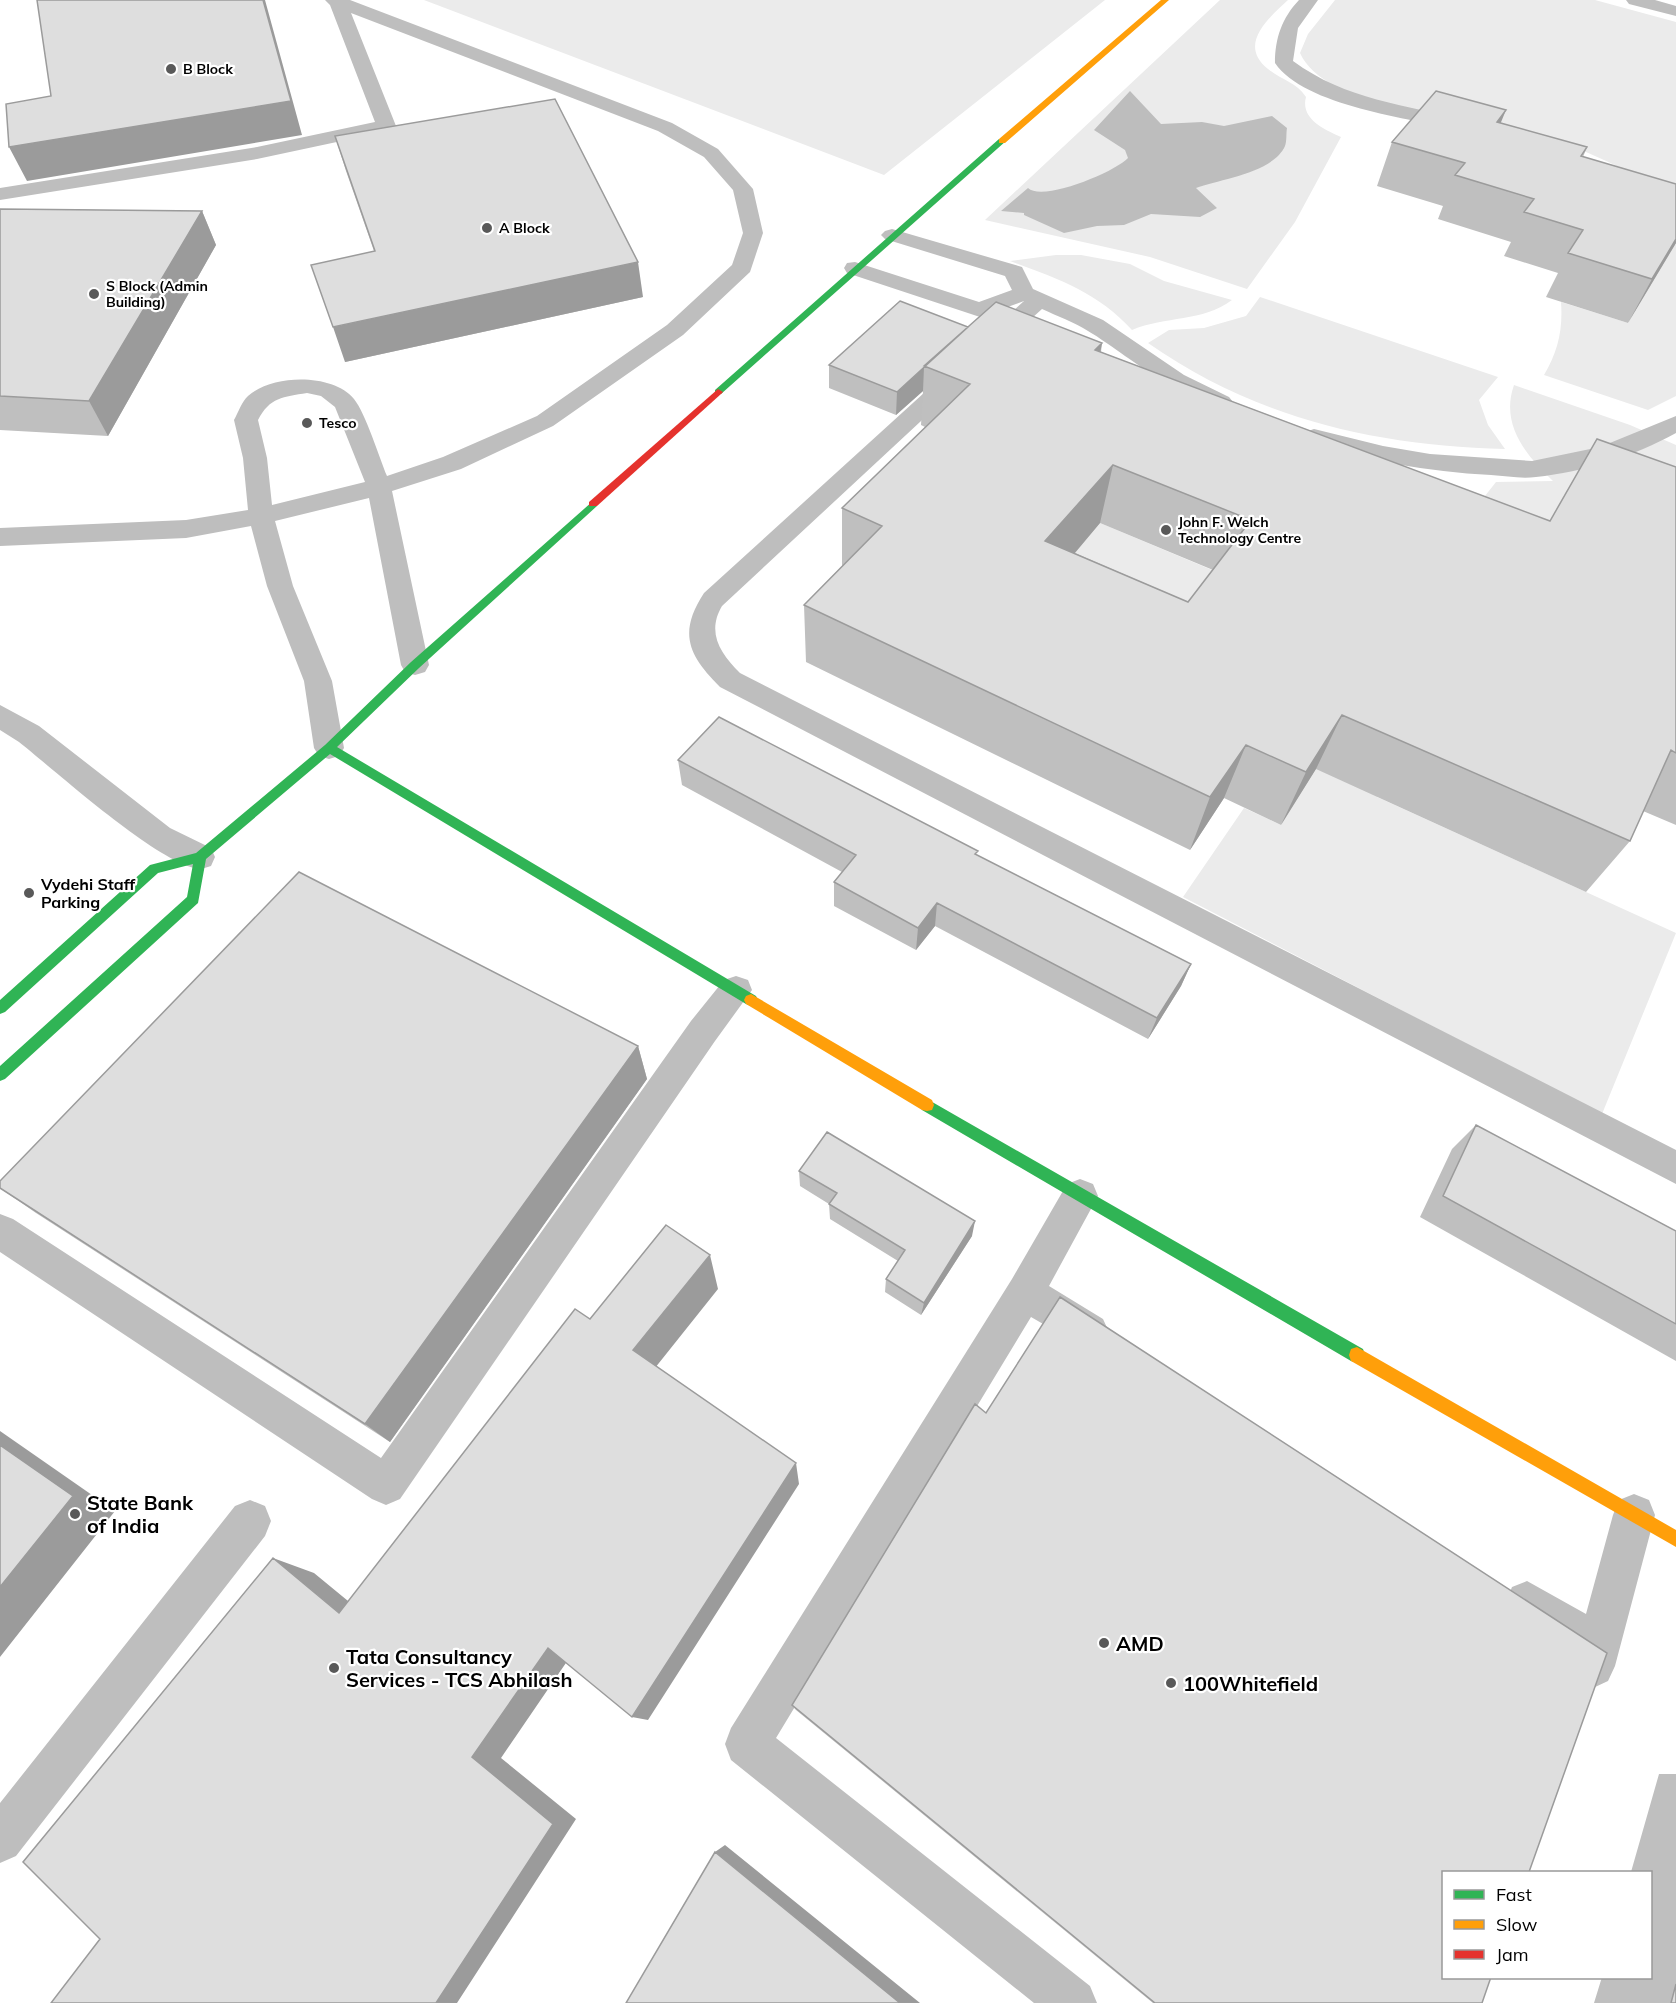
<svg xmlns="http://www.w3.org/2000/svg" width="1676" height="2003" font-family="Mulish,sans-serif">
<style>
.green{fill:#ebebeb}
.water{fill:#bdbdbd}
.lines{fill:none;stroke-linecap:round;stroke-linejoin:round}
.lane{fill:#bebebe;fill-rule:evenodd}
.fast{fill:#30b455;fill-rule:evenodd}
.slow{fill:#ff9f0a;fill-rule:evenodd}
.jam{fill:#e5322d;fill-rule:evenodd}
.wall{fill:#bfbfbf;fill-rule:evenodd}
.shaded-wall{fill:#9b9b9b}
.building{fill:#dedede;stroke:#9b9b9b;stroke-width:1.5;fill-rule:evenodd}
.poi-dot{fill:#595959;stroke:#fff;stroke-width:2}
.labels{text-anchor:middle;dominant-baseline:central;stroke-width:4.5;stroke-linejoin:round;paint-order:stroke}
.far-poi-label{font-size:14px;font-weight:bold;fill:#000;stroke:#fff;text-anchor:start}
.poi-label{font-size:16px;font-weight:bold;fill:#000;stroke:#fff;text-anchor:start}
.near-poi-label{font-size:20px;font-weight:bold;fill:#000;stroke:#fff;text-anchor:start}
</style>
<rect width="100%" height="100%" fill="#fff"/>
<path class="green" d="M 424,0 L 1105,0 L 884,175 Z
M 1220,0 L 1288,0 C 1269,18 1237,44 1268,69 C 1281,80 1296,82 1306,97 C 1300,119 1325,130 1341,137 L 1295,222 L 1247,289 L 1150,257 L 985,220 Z
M 1335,0 L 1595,0 L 1676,22 L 1676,198 C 1639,176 1598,155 1557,141 C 1495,120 1328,115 1300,53 L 1308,34 Z
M 1676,243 L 1676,396 L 1648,410 L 1544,375 C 1558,351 1563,330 1561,302 L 1628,323 Z
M 1056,255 L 1081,255 L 1130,264 L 1164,281 L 1232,300 C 1203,322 1165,316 1132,330 C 1098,292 1056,278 1010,261 Z
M 1260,297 L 1498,377 L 1479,400 L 1488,425 L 1505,449 C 1376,446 1255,418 1148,343 L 1169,330 L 1204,328 L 1246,316 Z
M 1514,385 L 1630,425 L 1676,445 L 1676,539 L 1496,613 L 1443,549 L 1496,482 L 1553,481 C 1526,455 1500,425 1514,385 Z
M 1100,523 L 1231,578 L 1171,658 L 1036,599 Z
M 1361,698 L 1377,797 L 1676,933 L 1602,1114 L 1183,897 L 1244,808 L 1281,825 Z"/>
<path class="water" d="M 1130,91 L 1161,124 L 1202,122 L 1224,126 L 1272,116 L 1287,128 C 1286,133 1287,141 1285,146 C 1273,173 1220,179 1196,188 L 1217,208 L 1200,217 L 1151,214 L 1124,225 L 1097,226 L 1064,233 L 1024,215 L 1024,213 L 1001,211 L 1028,188 C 1043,202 1115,172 1128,158 L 1125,150 L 1094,130 Z"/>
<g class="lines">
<path class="lane" d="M 325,0 L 350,0 L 672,123 L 718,149 L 753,189 L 763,233 L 750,272 L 683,335 L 553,426 L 461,469 L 392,491 L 429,665 L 425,672 L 415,675 L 405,672 L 401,665 L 369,498 L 275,521 L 293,586 L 332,681 L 344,748 L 339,756 L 329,759 L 319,756 L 314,748 L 304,681 L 267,586 L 251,526 L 186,538 L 0,546 L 0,528 L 186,520 L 248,510 L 243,458 L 234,420 C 238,413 242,401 248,396 C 272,374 333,373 354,399 C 366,414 379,457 387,476 L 443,457 L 537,416 L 667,325 L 732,265 L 743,233 L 733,190 L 704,157 L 658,131 L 351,13 L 396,126 L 393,130 L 257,159 L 0,200 L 0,188 L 257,147 L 375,122 L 330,5 ZM 307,393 L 321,396 L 335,407 L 365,482 L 272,505 L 267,458 L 258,420 C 270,397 283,397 307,393 Z
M 1299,0 L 1318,0 L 1298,28 L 1293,61 C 1346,100 1405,105 1467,120 L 1470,124 L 1467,128 L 1460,130 C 1412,119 1304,106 1275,63 C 1275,38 1282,18 1299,0 Z
M 1626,0 L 1655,0 L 1676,6 L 1676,16 L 1629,4 Z
M 892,229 L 1022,267 L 1033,289 L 1103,320 L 1184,375 L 1229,397 L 1233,402 L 1229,407 C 1198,415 1118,348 1088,331 C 1074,322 1057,316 1042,309 L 1000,347 L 984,347 L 981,342 L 984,337 L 1024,301 L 980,317 L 847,273 L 844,268 L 847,263 L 855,262 L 979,302 L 1012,290 L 1005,276 L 885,239 L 881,235 L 885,231 Z
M 955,370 L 963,372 L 967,377 L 963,382 L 722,606 C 706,633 721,654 740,673 L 1676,1150 L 1676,1184 L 720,687 C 688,655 678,633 704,593 L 947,372 Z
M 1676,416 L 1676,433 C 1634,456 1584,472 1536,477 C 1521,479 1506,476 1491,475 C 1427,472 1366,460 1305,442 L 1302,437 L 1305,432 L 1314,429 L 1383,446 L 1430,454 L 1532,461 L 1600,447 Z
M 0,705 L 39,726 L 170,828 L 211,848 L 215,857 L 211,866 C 207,867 202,869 198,869 C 155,861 57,772 19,742 L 0,730 Z
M 736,976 L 748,980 L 752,990 L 715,1041 L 400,1499 L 386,1505 L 372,1499 L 0,1252 L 0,1214 L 13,1219 L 381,1458 L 691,1021 L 724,980 Z
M 1080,1179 L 1093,1184 L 1098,1196 L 1049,1286 L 1103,1319 L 1109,1332 L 1103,1345 L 1090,1351 L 1031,1317 L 776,1738 L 1090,1986 L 1097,2003 L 1034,2003 L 731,1760 L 725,1744 L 731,1728 L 1012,1279 L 1067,1184 Z
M 1634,1494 L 1649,1500 L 1655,1515 L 1615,1666 L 1608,1681 L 1593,1688 L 1578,1681 L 1571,1666 L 1574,1656 L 1512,1617 L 1506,1602 L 1512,1587 L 1527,1581 L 1586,1614 L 1613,1515 L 1619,1500 Z
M 250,1500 L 265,1506 L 271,1521 L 265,1536 L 16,1856 L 0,1863 L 0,1803 L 235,1506 Z"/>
<path class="fast" d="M 999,139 L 1006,141 L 721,394 L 715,394 L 715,390 Z
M 593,501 L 597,502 L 597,506 L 419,668 L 337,747 L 756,996 L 758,1000 L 756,1004 L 751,1006 L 746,1004 L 330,754 L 206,859 L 198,903 L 5,1079 L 0,1081 L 0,1066 L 187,897 L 193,864 L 158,873 L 5,1012 L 0,1014 L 0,1000 L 150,865 L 196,853 L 325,745 L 411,662 Z
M 927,1099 L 1363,1349 L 1365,1355 L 1363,1361 L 1357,1363 L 1351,1361 L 922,1110 L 920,1105 L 922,1100 Z"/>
<path class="slow" d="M 1161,0 L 1169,0 L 1005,143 L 999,143 L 999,139 Z
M 751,994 L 932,1100 L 934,1105 L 932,1110 L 927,1111 L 922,1110 L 746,1004 L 744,1000 L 746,996 Z
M 1357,1347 L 1676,1530 L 1676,1547 L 1351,1361 L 1349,1355 L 1351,1349 Z"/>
<path class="jam" d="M 718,389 L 723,392 L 721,394 L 597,506 L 589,506 L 589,502 Z"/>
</g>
<path class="wall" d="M 1501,123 L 1587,147 L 1583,157 L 1676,243 L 1628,323 L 1546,297 L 1558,273 L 1504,256 L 1511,242 L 1438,219 L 1443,206 L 1377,186 L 1392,142 Z
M 335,136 L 643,297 L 345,362 L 374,251 L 346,171 Z
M 0,209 L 202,211 L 216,245 L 108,436 L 0,430 Z
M 968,327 L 1102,343 L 1101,352 L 1550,521 L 1676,467 L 1676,825 L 1643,811 L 1630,841 L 1586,892 L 1316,769 L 1281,825 L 1224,798 L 1190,850 L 806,662 L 804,605 L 842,566 L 842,508 L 925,427 L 921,425 L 923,391 L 896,415 L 829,388 L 829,365 ZM 1100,523 L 1213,570 L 1188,602 L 1075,553 Z
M 678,760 L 977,855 L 1191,964 L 1181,986 L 1148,1039 L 935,926 L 916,950 L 834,906 L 834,882 L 842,872 L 682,785 Z
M 638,1046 L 647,1079 L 390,1442 L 36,1213 L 0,1188 Z
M 1476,1125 L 1676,1231 L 1676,1361 L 1420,1217 L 1452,1149 Z
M 799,1171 L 972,1236 L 921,1315 L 885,1292 L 886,1279 L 898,1261 L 830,1219 L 829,1204 L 800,1186 Z
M 986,1413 L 1482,2003 L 1153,2003 L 796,1710 L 792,1705 Z
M 1659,1774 L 1676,1774 L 1676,2003 L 1594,2003 L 1602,1977 L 1650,1977 L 1650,1872 L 1631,1872 Z"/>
<path class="shaded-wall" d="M 263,0 L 265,0 L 302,135 L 27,181 L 9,147 Z
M 1506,110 L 1488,154 L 1497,122 Z
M 202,211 L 216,245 L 108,436 L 89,401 Z
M 1676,239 L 1676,243 L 1628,323 L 1652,279 Z
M 638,262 L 643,297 L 345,362 L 333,327 Z
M 1102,343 L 1091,402 L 1095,350 Z
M 924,367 L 923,391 L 896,415 L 897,392 Z
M 1113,465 L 1100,523 L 1036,599 L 1045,541 Z
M 1342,715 L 1316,769 L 1281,825 L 1306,772 Z
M 1246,745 L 1224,798 L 1190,850 L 1210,797 Z
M 937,903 L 935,926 L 916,950 L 918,928 Z
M 1191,964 L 1181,986 L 1148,1039 L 1157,1018 Z
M 638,1046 L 647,1079 L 390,1442 L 365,1424 Z
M 975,1221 L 972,1236 L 921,1315 L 924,1303 Z
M 710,1255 L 718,1289 L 647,1378 L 633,1350 Z
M 0,1431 L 115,1511 L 0,1657 Z
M 796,1463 L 799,1484 L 648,1720 L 632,1717 Z
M 273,1558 L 314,1573 L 376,1624 L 339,1613 Z
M 548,1648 L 570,1657 L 501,1758 L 576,1819 L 457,2003 L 436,2003 L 472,1757 Z
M 725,1845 L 920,2003 L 900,2003 L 715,1852 Z"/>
<path class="building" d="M 37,0 L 263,0 L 291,101 L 9,147 L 6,104 L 51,96 Z
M 1436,91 L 1506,110 L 1497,122 L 1587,147 L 1581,156 L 1676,184 L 1676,239 L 1652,279 L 1568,253 L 1583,230 L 1524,212 L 1534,199 L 1455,175 L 1465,163 L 1392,142 Z
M 555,99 L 638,262 L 333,327 L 311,265 L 375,251 L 335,136 Z
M 0,209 L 202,211 L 89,401 L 0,396 Z
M 900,301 L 968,327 L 897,392 L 829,365 Z
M 996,302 L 1102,343 L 1095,350 L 1550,521 L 1597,439 L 1676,467 L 1676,753 L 1671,750 L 1630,841 L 1342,715 L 1306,772 L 1246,745 L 1210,797 L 804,605 L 882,526 L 842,508 L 970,384 L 924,366 ZM 1113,465 L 1251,520 L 1188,602 L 1045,541 Z
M 719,717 L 978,851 L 975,854 L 1191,964 L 1157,1018 L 937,903 L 918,928 L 834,882 L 856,855 L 678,760 Z
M 299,872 L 638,1046 L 365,1424 L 0,1188 L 0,1181 Z
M 1476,1125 L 1676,1231 L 1676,1324 L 1443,1196 Z
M 827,1132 L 975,1221 L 924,1303 L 886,1279 L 905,1250 L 829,1204 L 837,1193 L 799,1171 Z
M 666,1225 L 710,1255 L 633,1350 L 796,1463 L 632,1717 L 548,1648 L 472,1757 L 553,1824 L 436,2003 L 51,2003 L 100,1939 L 23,1862 L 273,1558 L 339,1613 L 575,1309 L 590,1319 Z
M 1060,1297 L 1607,1653 L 1529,1872 L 1443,1872 L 1443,1977 L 1491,1977 L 1482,2003 L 1155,2003 L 792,1705 L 975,1404 L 986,1413 Z
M 0,1445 L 73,1496 L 0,1587 Z
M 715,1852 L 900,2003 L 626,2003 Z
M 1676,1984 L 1676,2003 L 1671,2003 Z"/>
<g class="poi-dot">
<circle cx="171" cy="69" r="6"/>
<circle cx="487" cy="228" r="6"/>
<circle cx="94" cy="294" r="6"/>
<circle cx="307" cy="423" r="6"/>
<circle cx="1166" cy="530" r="6"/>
<circle cx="29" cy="893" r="6"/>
<circle cx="75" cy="1514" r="6"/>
<circle cx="1104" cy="1643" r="6"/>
<circle cx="334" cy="1668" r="6"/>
<circle cx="1171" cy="1683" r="6"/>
</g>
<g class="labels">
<g class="far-poi-label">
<text x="183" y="69">B Block</text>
<text x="499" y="228">A Block</text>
<text x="106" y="286">S Block (Admin<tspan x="106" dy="16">Building)</tspan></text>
<text x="319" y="423">Tesco</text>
<text x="1178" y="522">John F. Welch<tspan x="1178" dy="16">Technology Centre</tspan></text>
</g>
<g class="poi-label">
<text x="41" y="884">Vydehi Staff<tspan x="41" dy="18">Parking</tspan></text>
</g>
<g class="near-poi-label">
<text x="87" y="1502">State Bank<tspan x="87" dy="23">of India</tspan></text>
<text x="1116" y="1643">AMD</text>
<text x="346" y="1656">Tata Consultancy<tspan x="346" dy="23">Services - TCS Abhilash</tspan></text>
<text x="1183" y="1683">100Whitefield</text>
</g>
</g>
<rect x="1442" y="1871" width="210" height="108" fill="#ffffff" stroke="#999999" stroke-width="1.5"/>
<rect x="1454" y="1890" width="30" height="9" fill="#30b455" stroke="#999999" stroke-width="1.5"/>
<text x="1496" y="1901" font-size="18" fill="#000000">Fast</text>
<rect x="1454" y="1920" width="30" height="9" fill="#ff9f0a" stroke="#999999" stroke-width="1.5"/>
<text x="1496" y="1931" font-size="18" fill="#000000">Slow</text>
<rect x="1454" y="1950" width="30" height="9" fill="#e5322d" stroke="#999999" stroke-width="1.5"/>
<text x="1496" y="1961" font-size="18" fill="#000000">Jam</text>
</svg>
